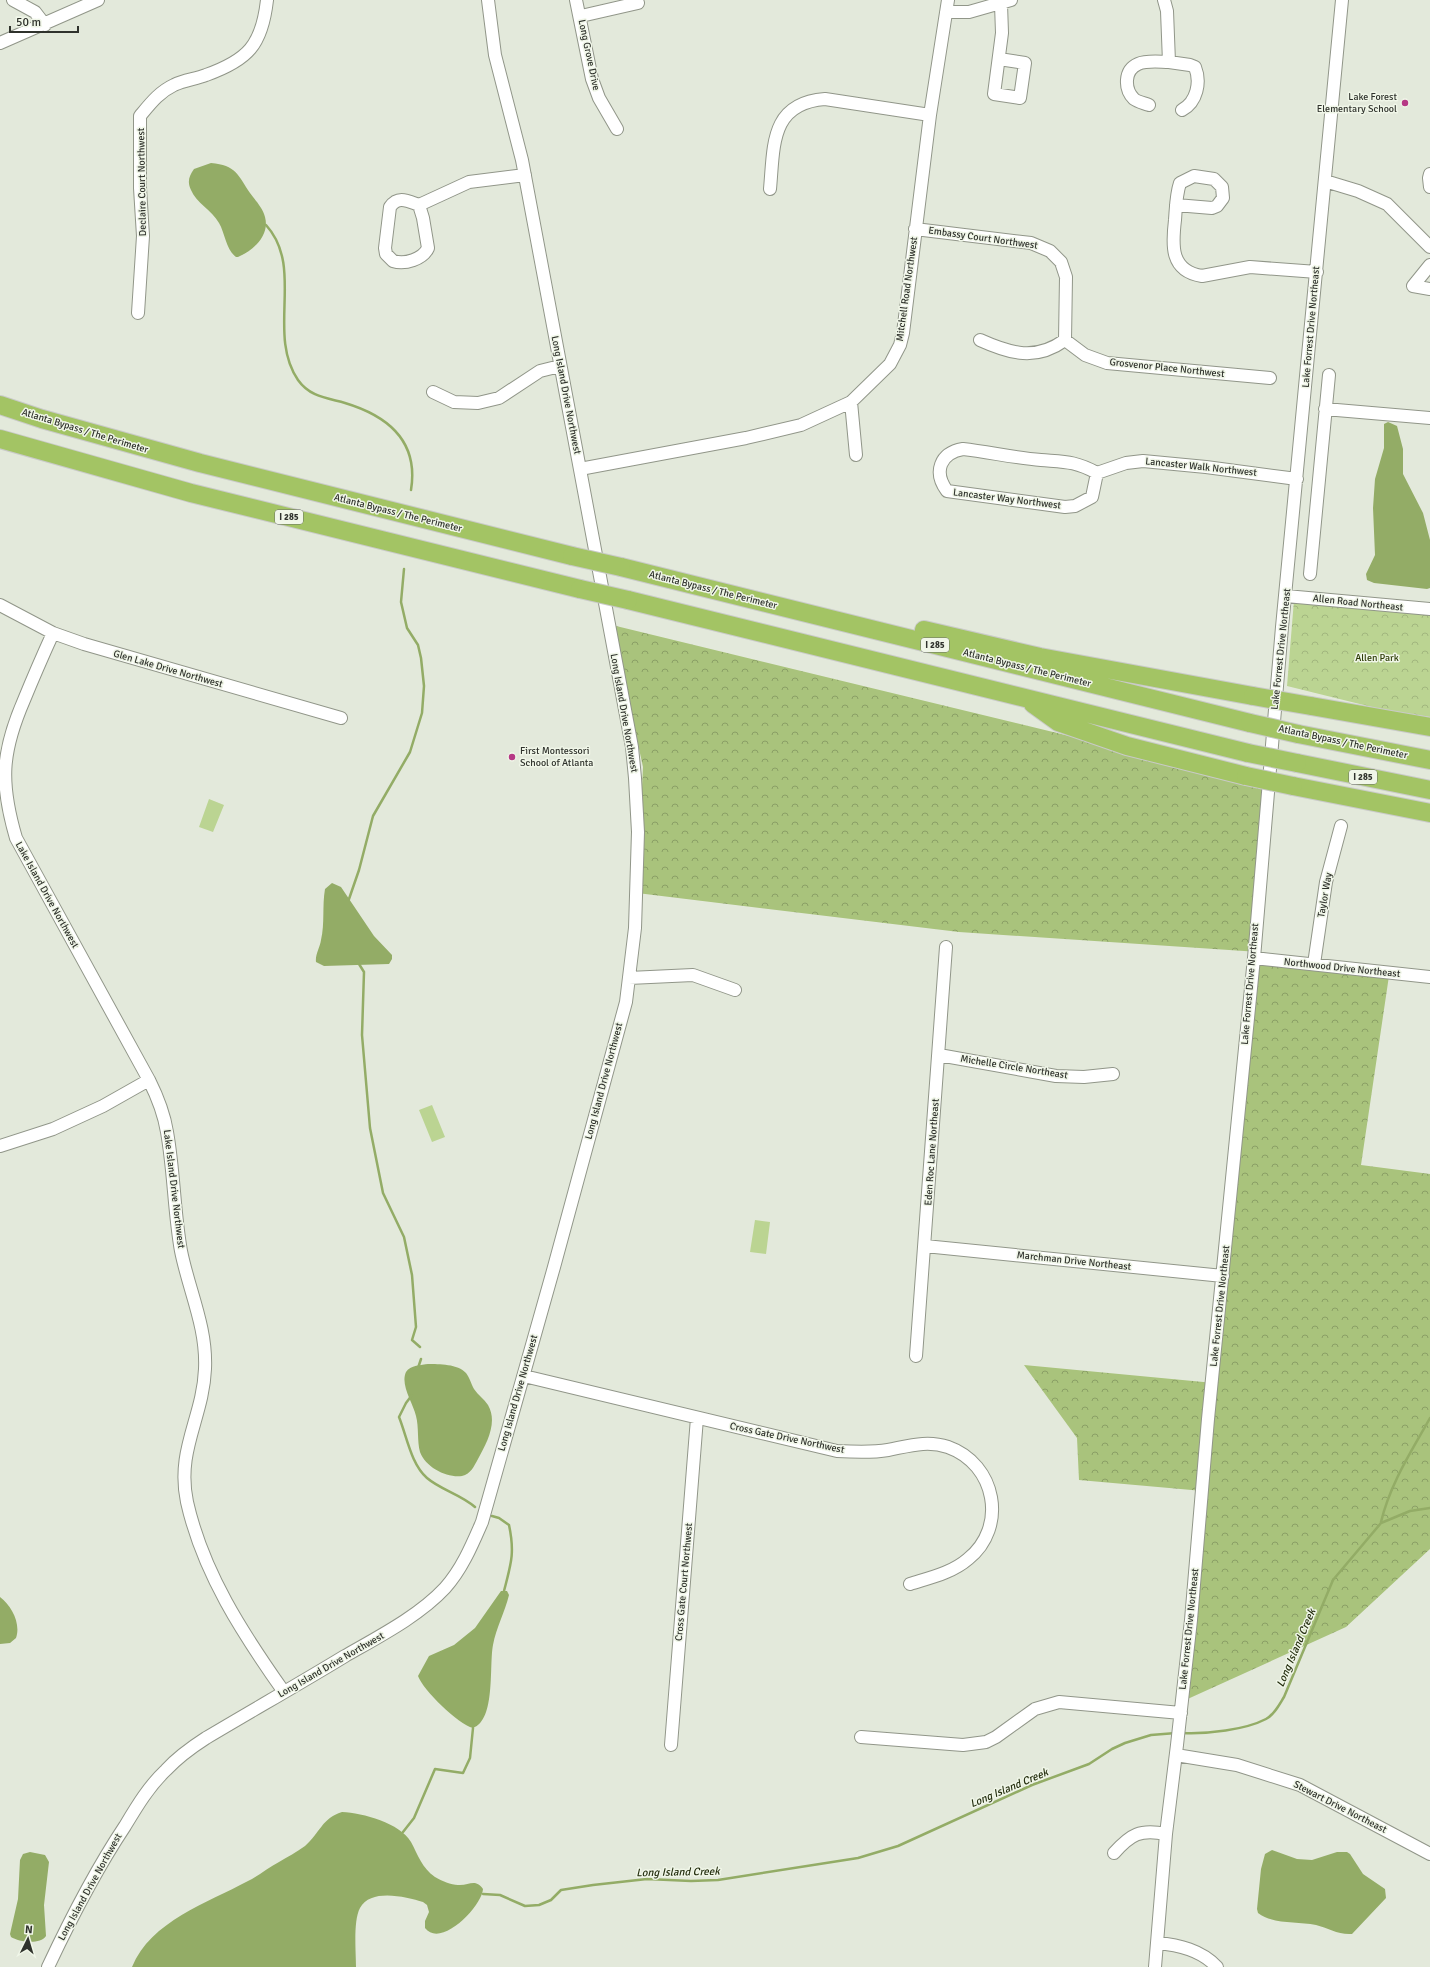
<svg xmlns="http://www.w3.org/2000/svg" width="1430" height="1967" font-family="Signika,sans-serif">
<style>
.grass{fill:#bbd492}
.forest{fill:url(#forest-crowns)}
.park{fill:url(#park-crowns)}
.water{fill:#93ac66}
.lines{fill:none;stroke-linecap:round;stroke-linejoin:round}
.stream{stroke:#93ac66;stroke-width:2.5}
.minor-casing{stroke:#919689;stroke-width:14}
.highway-casing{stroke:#c9cac8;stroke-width:20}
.minor{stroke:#fff;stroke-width:12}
.highway{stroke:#a3c464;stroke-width:18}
.highway-bridge-casing{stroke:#c9cac8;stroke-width:20;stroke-linecap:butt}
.highway-bridge{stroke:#a3c464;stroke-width:18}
.poi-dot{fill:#b63885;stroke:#f0f6e8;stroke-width:1.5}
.labels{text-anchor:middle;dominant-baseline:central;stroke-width:3;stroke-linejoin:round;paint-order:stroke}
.shield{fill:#f0f6e8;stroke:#696d64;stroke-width:1}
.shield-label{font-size:9px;font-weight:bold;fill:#2f322c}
.street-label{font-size:10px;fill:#2f322c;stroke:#f0f6e8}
.poi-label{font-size:10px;fill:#2f322c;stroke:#f0f6e8;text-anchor:end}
.park-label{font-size:10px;fill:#2d3c06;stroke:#f0f6e8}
.water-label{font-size:11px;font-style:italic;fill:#242e0f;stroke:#f0f6e8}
</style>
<defs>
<pattern id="forest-crowns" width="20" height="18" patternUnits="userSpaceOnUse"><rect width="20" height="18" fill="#a9c37c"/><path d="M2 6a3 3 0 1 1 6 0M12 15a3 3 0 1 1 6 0" fill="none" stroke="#8a9f66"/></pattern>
<pattern id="park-crowns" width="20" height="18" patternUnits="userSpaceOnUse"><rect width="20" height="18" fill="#bbd492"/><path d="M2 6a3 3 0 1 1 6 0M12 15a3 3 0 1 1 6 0" fill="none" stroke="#a1b67e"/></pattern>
</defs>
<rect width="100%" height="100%" fill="#e3e9db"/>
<path class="grass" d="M 209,799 L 224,805 L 213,832 L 199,827 Z
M 432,1105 L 445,1137 L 432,1142 L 419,1110 Z
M 755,1220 L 770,1222 L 766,1254 L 750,1252 Z"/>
<path class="forest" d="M 612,625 L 1267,784 L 1259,952 L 1390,969 L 1361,1165 L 1430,1174 L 1430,1549 L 1346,1627 L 1181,1702 L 1203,1491 L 1079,1480 L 1077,1438 L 1024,1365 L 1214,1383 L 1259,952 L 959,932 L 637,893 L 643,767 Z"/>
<path class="park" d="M 1294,600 L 1430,614 L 1430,717 L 1388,711 L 1287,686 Z"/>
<path class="water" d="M 211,163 C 236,165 238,175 250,193 C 255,200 263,208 265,217 C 270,235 254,250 238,257 L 236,257 C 226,250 225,233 219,223 C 212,210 196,203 191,190 C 187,182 189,176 194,169 Z
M 1388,422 L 1397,426 L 1403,449 L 1403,474 L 1423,513 L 1430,540 L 1430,588 L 1427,589 L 1374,583 L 1367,580 L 1366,574 L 1375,555 L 1373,508 L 1375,479 L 1384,448 L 1384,424 Z
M 332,883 L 341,887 L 374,936 L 392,955 L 392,959 L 389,964 L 324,966 L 316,962 C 315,955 320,947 321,940 C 325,923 322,906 325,889 Z
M 428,1364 C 439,1364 458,1364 466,1373 C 470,1378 471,1384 474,1389 C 478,1395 484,1399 488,1405 C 498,1422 487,1443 478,1459 C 474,1466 471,1474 462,1476 C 447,1478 426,1468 420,1452 C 417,1441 419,1427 416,1416 C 413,1403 400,1385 406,1372 C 410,1365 422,1365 428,1364 Z
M 501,1591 L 507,1591 L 509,1595 C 505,1612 496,1628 493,1645 C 489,1665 496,1720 473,1728 C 458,1724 423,1690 418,1676 L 429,1656 L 454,1645 L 475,1628 Z
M 0,1597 C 12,1606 21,1624 16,1638 L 10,1643 L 0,1644 Z
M 342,1812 C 363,1813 400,1823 411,1842 C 418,1855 422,1868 435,1877 C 442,1881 451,1885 458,1885 C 469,1886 475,1878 483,1889 C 482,1906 441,1949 425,1928 L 425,1921 L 429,1912 L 427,1905 L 423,1902 C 406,1897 371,1888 360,1908 C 353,1921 356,1952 356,1967 L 132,1967 C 151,1921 207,1903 248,1881 C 258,1876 268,1868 279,1862 C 287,1857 297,1852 305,1846 C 320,1833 322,1818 342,1812 Z
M 1272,1850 L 1297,1859 L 1312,1860 L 1337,1852 L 1347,1852 L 1350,1854 L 1363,1874 L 1385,1889 L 1386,1898 L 1352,1934 C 1338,1935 1328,1928 1316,1925 C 1297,1921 1274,1925 1258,1913 L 1257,1909 L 1261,1869 L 1265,1854 Z
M 30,1852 L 45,1855 L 49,1862 L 44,1905 L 46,1936 C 40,1945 19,1942 11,1937 L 10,1934 L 18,1899 L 20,1860 L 23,1854 Z"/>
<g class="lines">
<path class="stream" d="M 266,225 C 305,268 266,333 298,380 C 310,397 327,398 345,403 C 388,416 419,441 411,490
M 349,899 L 359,870 L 373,816 L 410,752 L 422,713 L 424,686 L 421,658 L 418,645 L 407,628 L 401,602 L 404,569
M 359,964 L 364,972 L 362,1035 L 370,1128 L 383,1193 L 404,1237 L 412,1275 L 416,1327 L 412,1340 L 420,1347
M 418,1368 L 421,1359
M 412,1395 L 406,1403 L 399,1417 C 407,1437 411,1464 427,1478 C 441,1490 460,1494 475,1507
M 492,1516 L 499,1518 L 509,1525 C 515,1553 511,1564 504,1591
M 1381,1522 C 1390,1484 1411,1452 1430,1418
M 1183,1733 C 1207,1734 1245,1730 1266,1719 C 1274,1715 1279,1705 1284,1697 L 1333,1580 L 1381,1523 L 1410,1511 L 1430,1508
M 403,1832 L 414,1818 L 435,1769 L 463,1773 L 470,1758 L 473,1728
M 483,1894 L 500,1895 L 525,1906 L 539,1905 L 551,1900 L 561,1890 L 593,1885 L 647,1879 L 691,1881 L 718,1880 L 858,1858 L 898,1846 L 1032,1785 L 1089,1764 L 1112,1749 L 1125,1743 L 1151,1735 L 1176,1733"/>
<g class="minor-casing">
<path id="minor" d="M 13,0 L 35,12 L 45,25
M 576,0 L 592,79 L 599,98 L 617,129
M 1164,0 L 1167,11 L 1169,62 L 1190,65 L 1195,67 C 1201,82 1197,102 1182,110
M 946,12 L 969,12 L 1011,0
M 581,16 L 638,3
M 0,43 L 98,0
M 999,59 L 1025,63 L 1020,98 L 994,94 L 1002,33 L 1001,4
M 1149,105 C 1144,103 1138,102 1134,99 C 1124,89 1124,70 1138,64 C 1147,60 1160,62 1169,62
M 1430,174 L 1429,178 L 1430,187
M 1325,181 L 1358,191 L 1387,204 L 1430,247
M 770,189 C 774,146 770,103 825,99 L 930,115
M 419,205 C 408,201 398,195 390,207 L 385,248 L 386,254 L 393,261 C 405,265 423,259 428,248 L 423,218 L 419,205 L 469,182 L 525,175
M 1176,205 L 1212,208 L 1217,206 L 1223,198 L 1222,187 L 1214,179 L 1194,176 L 1180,183 C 1176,195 1176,207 1175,220 C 1172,245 1170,271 1202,276 L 1250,267 L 1317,272
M 915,229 L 1031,243 L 1050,251 L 1061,262 L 1066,277 L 1065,340
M 1430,265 L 1413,286 L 1430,289
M 138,313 L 143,236 L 140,188 L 140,116 C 150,104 159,92 174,85 C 184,80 196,79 206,75 C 248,60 262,45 267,0
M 980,340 C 1011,354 1036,361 1065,340
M 1065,340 L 1085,355 L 1107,363 L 1270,378
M 433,392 L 454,402 L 478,403 L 499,398 L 540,371 L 560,366
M 851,402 L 856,455
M 1325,409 L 1430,418
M 963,449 C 989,452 1015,458 1041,460 C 1065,462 1075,461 1097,473 L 1092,497 L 1075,506 L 1065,507 L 947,491 C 933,472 940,453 963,449 Z
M 580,469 L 746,438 L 801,425 L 851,402 L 890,364 L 900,345 L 903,333 L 930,115 L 948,0
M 1097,473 L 1126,463 L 1143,461 L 1206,467 L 1297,479
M 1310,574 L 1329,375
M 1286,596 L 1430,609
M 0,605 L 53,633 L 84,644 L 341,718
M 53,633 C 43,655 33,678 24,700 C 1,753 0,783 16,838 L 149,1080 C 157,1096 164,1113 167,1132 C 174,1171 174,1212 181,1251 C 189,1291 207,1327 205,1369 C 203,1418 176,1450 187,1502 C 203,1573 243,1634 284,1692
M 1254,958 L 1430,977
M 1314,964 L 1326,882 L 1341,826
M 629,978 L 693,975 L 735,990
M 939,1055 L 1056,1076 L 1084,1077 L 1113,1074
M 0,1146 L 53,1129 L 103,1106 L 149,1080
M 925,1246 L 1223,1276
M 916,1356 L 946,947
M 524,1376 L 837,1451 C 854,1452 871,1453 888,1450 C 909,1446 927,1440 948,1447 C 996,1464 1008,1527 968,1559 C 952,1573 929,1578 910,1584
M 861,1737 L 963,1745 L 986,1742 L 996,1737 L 1035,1709 L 1059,1702 L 1181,1713
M 671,1745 L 697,1418
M 1176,1755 L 1237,1765 L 1300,1785 L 1430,1854
M 1114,1853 C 1131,1834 1140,1829 1166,1834
M 1157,1943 C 1179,1945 1201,1950 1217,1967
M 48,1967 C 71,1918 95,1871 125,1826 C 137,1806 149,1786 166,1770 C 178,1757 192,1747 206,1738 C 253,1710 299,1684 345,1656 C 378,1637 419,1616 445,1588 C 462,1569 472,1545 482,1522 L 554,1267 L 626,1002 L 635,928 L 638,832 L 635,778 L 632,747 L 522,160 L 495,55 L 488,0
M 1155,1967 L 1166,1834 L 1177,1745 L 1191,1620 L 1208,1419 L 1254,958 L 1282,627 L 1342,0"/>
</g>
<g class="highway-casing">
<path id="highway" d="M 0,405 L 42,419 L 200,463 L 572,556
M 0,439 L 191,493 L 580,589
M 621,567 L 1250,723
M 628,600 L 1248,753
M 924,630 L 1040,657 L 1253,696
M 1033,704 L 1058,722 L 1127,746 L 1246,776
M 1311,706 L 1430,727
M 1298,734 L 1430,760
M 1297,763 L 1430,790
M 1293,786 L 1430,813"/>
</g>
<use href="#minor" class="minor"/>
<use href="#highway" class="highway"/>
<g class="highway-bridge-casing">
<path id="highway-bridge" d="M 572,556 L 621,567
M 580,589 L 628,600
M 1253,696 L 1311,706
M 1250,723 L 1298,734
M 1248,753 L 1297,763
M 1246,776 L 1293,786"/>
</g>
<use href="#highway-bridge" class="highway-bridge"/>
</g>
<g class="poi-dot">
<circle cx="1405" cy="103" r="4"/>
<circle cx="512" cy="757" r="4"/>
</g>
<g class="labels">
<g class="shield">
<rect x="275" y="510" width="28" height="14" rx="3"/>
<rect x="921" y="638" width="28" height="14" rx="3"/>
<rect x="1349" y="770" width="28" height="14" rx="3"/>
</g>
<g class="shield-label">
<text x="289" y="517">I 285</text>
<text x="935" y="645">I 285</text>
<text x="1363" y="777">I 285</text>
</g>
<g class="street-label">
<text transform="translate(589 55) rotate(78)">Long Grove Drive</text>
<text transform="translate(142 182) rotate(-91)">Declaire Court Northwest</text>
<text transform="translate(983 238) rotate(8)">Embassy Court Northwest</text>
<text transform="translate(907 289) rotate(-82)">Mitchell Road Northwest</text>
<text transform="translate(1311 327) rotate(-85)">Lake Forrest Drive Northeast</text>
<text transform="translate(1167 368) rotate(6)">Grosvenor Place Northwest</text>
<text transform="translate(566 395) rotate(79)">Long Island Drive Northwest</text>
<text transform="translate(85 431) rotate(17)">Atlanta Bypass / The Perimeter</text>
<text transform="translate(1201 467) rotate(6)">Lancaster Walk Northwest</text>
<text transform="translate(1007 499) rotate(7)">Lancaster Way Northwest</text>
<text transform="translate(398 513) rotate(14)">Atlanta Bypass / The Perimeter</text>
<text transform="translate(713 590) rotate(14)">Atlanta Bypass / The Perimeter</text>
<text transform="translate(1358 603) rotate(6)">Allen Road Northeast</text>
<text transform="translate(1281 649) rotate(-84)">Lake Forrest Drive Northeast</text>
<text transform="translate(1027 668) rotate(14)">Atlanta Bypass / The Perimeter</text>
<text transform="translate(168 669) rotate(16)">Glen Lake Drive Northwest</text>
<text transform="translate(624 713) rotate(80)">Long Island Drive Northwest</text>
<text transform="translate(1343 742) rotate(12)">Atlanta Bypass / The Perimeter</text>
<text transform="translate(47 895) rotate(61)">Lake Island Drive Northwest</text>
<text transform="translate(1325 895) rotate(-80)">Taylor Way</text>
<text transform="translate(1342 968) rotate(6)">Northwood Drive Northeast</text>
<text transform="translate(1250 984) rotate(-85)">Lake Forrest Drive Northeast</text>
<text transform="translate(1014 1067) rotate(9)">Michelle Circle Northeast</text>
<text transform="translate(604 1081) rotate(-75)">Long Island Drive Northwest</text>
<text transform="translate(932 1152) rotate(-86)">Eden Roc Lane Northeast</text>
<text transform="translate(174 1189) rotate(83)">Lake Island Drive Northwest</text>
<text transform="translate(1074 1261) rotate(6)">Marchman Drive Northeast</text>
<text transform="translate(1220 1306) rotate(-84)">Lake Forrest Drive Northeast</text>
<text transform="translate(518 1393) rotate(-74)">Long Island Drive Northwest</text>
<text transform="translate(787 1438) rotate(12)">Cross Gate Drive Northwest</text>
<text transform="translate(684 1582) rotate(-85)">Cross Gate Court Northwest</text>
<text transform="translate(1189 1629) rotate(-84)">Lake Forrest Drive Northeast</text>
<text transform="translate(331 1665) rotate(-30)">Long Island Drive Northwest</text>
<text transform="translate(1340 1807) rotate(27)">Stewart Drive Northeast</text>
<text transform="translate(90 1887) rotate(-61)">Long Island Drive Northwest</text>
</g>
<g class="poi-label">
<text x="1397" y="97">Lake Forest<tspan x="1397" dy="12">Elementary School</tspan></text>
<text x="520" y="751" text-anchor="start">First Montessori<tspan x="520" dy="12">School of Atlanta</tspan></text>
</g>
<g class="park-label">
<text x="1377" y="658">Allen Park</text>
</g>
<g class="water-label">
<text transform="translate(1296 1648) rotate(-67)">Long Island Creek</text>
<text transform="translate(1009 1788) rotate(-23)">Long Island Creek</text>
<text transform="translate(678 1872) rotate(-1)">Long Island Creek</text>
</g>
</g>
<g transform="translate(28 1939) rotate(5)" stroke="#f0f6e8" stroke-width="3" paint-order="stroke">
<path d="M0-3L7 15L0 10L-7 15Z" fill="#2f322c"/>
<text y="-6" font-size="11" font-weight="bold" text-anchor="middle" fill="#2f322c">N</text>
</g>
<path d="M10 26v6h68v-6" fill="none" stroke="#2f322c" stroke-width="2"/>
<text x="16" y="26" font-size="12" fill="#2f322c" stroke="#f0f6e8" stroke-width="3" paint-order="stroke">50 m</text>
</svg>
